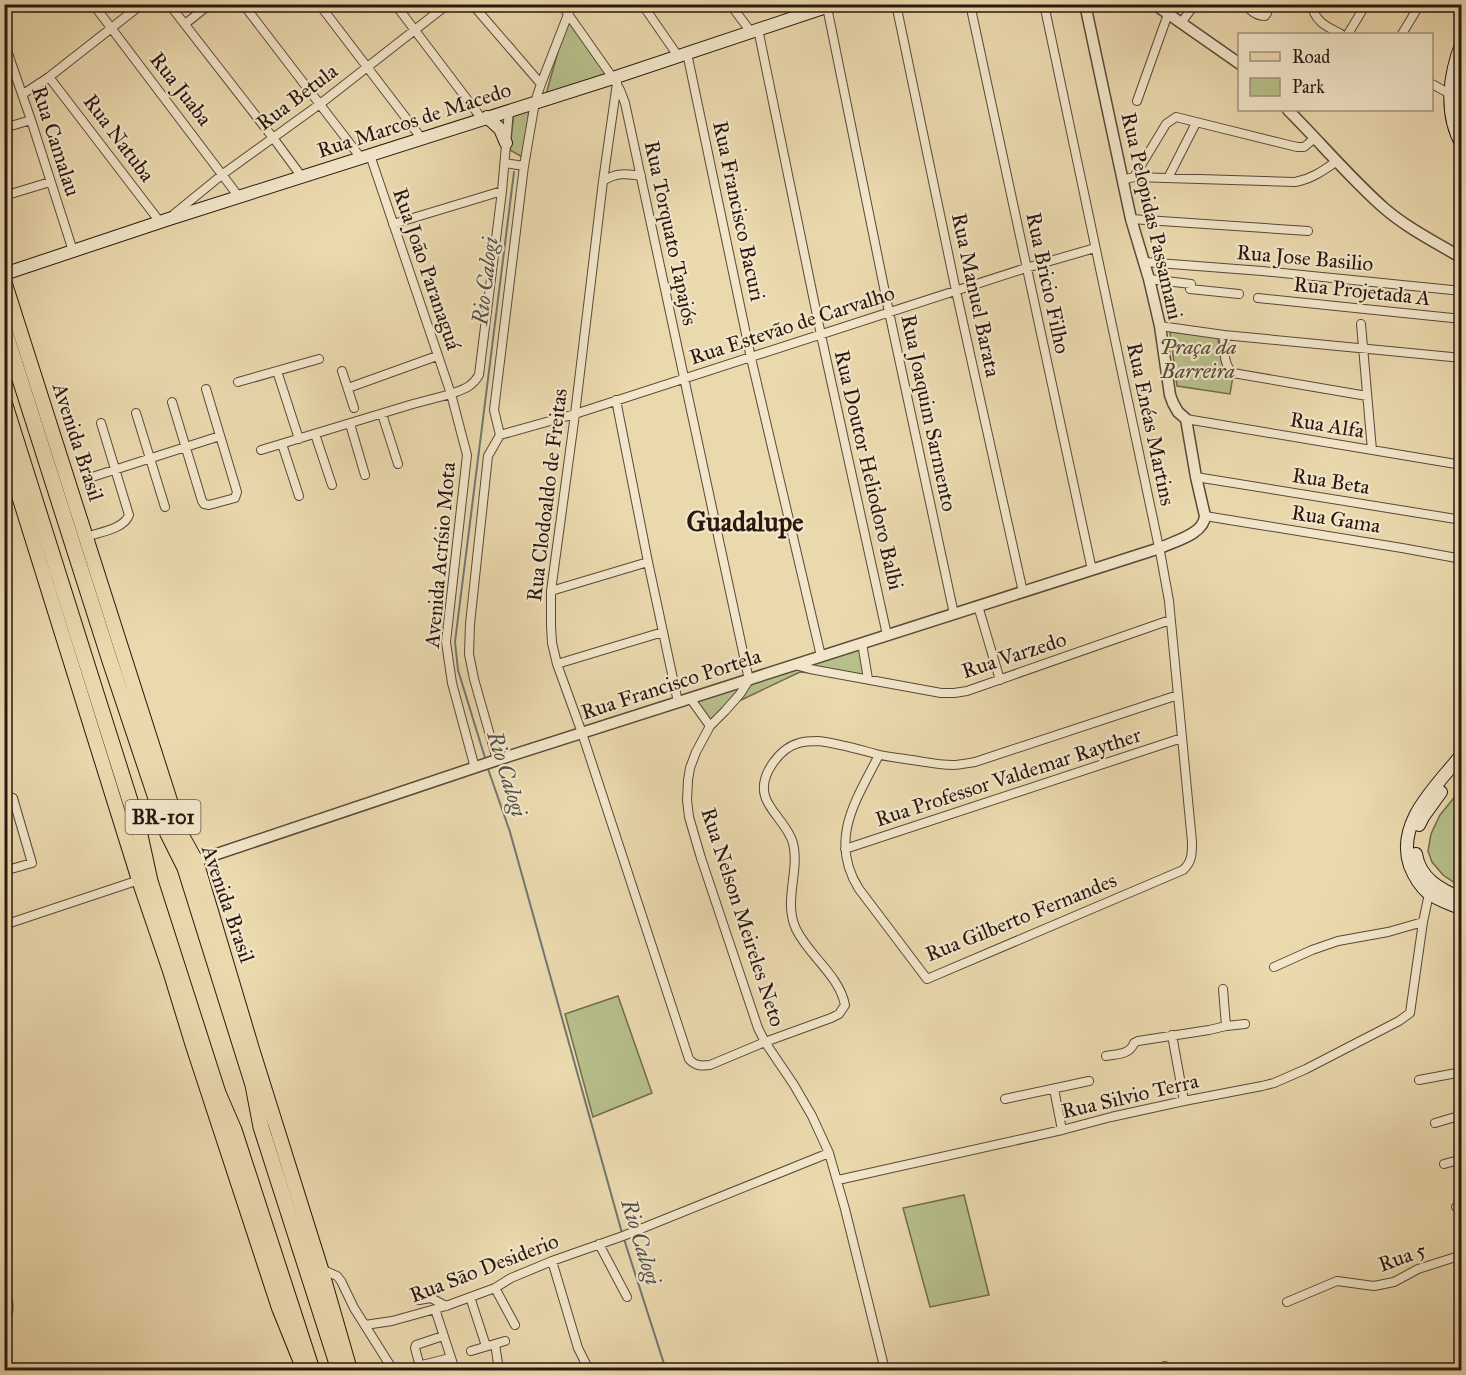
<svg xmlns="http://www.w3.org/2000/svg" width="1466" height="1375" font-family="'IM FELL Great Primer',serif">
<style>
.green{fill:#b7bf8a;stroke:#706b4d;stroke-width:1.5}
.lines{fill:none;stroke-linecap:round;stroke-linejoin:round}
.stream{stroke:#6e7872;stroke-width:2}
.minor-casing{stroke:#5a4838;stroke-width:10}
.tertiary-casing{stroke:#5a4838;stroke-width:13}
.secondary-casing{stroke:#291710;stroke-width:14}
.primary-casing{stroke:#291710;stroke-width:16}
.motorway-casing{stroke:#291710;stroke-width:17}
.minor{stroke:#f2e6ca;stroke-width:8}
.tertiary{stroke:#f2e6ca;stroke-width:10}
.secondary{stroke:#f2e6ca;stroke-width:12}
.primary{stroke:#ebd9ae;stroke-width:14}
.motorway{stroke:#ebd9ae;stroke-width:15}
.labels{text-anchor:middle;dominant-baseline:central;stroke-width:4.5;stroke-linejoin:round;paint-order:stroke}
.shield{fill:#f2e6ca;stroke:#655548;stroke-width:1.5}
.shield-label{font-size:20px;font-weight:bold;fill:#291710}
.street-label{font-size:21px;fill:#291710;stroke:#f2e6ca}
.park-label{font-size:21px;font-style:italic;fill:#544935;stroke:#f2e6ca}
.water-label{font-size:22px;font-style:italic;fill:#514f49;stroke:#f2e6ca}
.district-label{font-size:27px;font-weight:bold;fill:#291710;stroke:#f2e6ca}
</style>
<rect width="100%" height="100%" fill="#ebd9ae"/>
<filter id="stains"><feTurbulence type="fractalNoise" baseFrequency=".00333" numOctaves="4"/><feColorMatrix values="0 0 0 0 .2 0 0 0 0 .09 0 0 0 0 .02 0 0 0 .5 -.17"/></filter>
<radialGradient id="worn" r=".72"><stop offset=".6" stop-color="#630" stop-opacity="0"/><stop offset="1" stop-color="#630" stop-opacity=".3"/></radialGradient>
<path class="green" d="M 568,16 L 612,78 L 545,98 Z
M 514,111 L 529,111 L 524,158 L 510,150 Z
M 1170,332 L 1215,337 L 1218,339 L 1224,371 L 1233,376 L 1230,394 L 1177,386 Z
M 861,644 L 867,678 L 800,672 L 722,709 L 710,724 L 696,701 Z
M 1461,789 L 1461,887 L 1443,875 L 1432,862 L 1428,851 L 1431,834 L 1440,815 Z
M 618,996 L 652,1093 L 593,1117 L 565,1014 Z
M 964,1195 L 989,1295 L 930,1307 L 903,1208 Z"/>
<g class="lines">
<path class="stream" d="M 486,761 L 458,670 L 455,642 L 514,172
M 487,766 L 510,832 L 622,1233
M 624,1239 L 666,1370"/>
<g class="minor-casing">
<path id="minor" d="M 93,4 L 239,197
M 169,4 L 274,139 L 302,177
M 243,4 L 361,158
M 319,4 L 422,139
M 395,4 L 482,119
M 472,4 L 541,84
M 561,4 L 613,78 L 620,90 L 625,103 L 749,680 L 740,694 L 725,711 L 710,726 L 696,752 L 690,768 L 688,780 L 687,800 L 689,817 L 701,858 L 758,1028 L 765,1042 L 794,1085 L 812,1116 L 829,1153 L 845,1209 L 885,1370
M 642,4 L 678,56
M 730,4 L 751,32
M 896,4 L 956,291 L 1023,592
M 970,4 L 1092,570
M 1244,4 C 1250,10 1256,16 1265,16 L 1267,13 L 1268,4
M 1311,4 C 1316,23 1326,26 1341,34
M 827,7 L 889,312 L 954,614
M 1181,23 L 1195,4
M 185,24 L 210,4
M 758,29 L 821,335 L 887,635
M 1348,34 L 1366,4
M 1402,34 L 1420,4
M 4,42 L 31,120 L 73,251
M 687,53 L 751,358 L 821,656
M 49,77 L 160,222
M 617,83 L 603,181 L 575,414 L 551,591 L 551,626 L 552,643 L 557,664 L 582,733 L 689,1059 C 695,1066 701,1066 710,1065 L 765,1042 L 831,1018 L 839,1014 L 845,1005 C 839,975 809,956 796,929 C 783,901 800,871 793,843 C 788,825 769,811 765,796 C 759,775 780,748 799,743 C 805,741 812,741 818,741 C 837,743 857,749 876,754 C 887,757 900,758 912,760 C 925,762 939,765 953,765 C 960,765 968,763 975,762 L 1178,695
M 1432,84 L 1450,94 L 1462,96
M 23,94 L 49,77 L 142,4
M 1137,101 L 1168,14
M 4,128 L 31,120
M 505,163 L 524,166
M 1134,177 L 1166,124 L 1176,117 L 1297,147 L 1304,147 L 1315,138
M 1168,178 L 1196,123
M 1122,180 L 1134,177 L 1295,182 C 1312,179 1324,170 1337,161
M 603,181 C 615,173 626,173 641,176
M 4,196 L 50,182
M 174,214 L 223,174 L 320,104 L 448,4
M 1131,219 L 1308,231
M 393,224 L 502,191
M 1145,262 L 1262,271 L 1462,291
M 1149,279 L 1191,284 L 1190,289 L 1239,294
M 1258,298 L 1462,319
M 1361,324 L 1372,450
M 1160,326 L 1224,335 L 1462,358
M 1224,335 C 1225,347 1222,364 1233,373 L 1367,396
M 277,371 L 299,439
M 342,371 L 354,408
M 238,382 L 319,359
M 348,388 L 437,356
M 616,400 L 648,562 L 678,702
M 172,402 L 202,501 L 204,504 L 209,505 L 235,498 L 237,492 L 206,389
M 136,413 L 165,507
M 382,414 L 398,464
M 1186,419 L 1462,465
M 350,424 L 365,475
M 315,434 L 332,485
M 500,435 L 575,414 L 1026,268 L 1095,248
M 282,444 L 299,496
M 261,450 L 413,404 L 451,394 L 370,155
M 1196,477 L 1462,520
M 89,478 L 220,436
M 1205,516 L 1402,548 L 1462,559
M 86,537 C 100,532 124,529 129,515 L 101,423
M 551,591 L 648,562
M 978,606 L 1000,680
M 862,643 L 868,679
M 557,664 L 663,632
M 795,665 L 810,669 L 941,693 L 954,693 L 967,691 L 1170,620
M 690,698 L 710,726
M 879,755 C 856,800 828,840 859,889 L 927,979 L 1183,870 C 1192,862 1192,854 1192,842 L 1169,601 L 1161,557 L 1044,4
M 497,760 L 474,679 L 469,654 L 470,624 L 488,456 L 500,435 L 494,410 L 524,166 L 535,102 L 541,84 L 572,4
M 475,768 L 452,683 L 446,642 L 467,455 L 451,394 C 464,389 472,387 479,375 L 502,191 L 509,110
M 4,795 L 13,798 L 32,863 L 4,871
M 845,849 L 1182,738
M 4,925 L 139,880
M 1274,967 L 1312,950 L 1338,941 L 1388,932 L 1423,922
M 1226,1026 L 1245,1024
M 1172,1035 L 1184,1101
M 1106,1056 C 1116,1054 1130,1055 1134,1043 L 1138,1041 L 1209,1030 L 1226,1026 L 1223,989
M 1419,1080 L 1462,1072
M 1054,1089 L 1062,1130
M 1005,1099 L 1089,1081
M 1435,1123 L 1462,1115
M 1444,1164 L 1462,1159
M 838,1180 L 1062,1130 L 1111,1117 L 1184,1101 L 1262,1086 L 1274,1083 L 1306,1069 L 1399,1021 L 1410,1013 L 1423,922 L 1430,889
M 1456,1207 L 1462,1205
M 599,1244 L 627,1297
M 552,1261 L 578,1348 L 589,1370
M 321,1269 L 337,1276 L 341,1281 L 354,1308 L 393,1370
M 4,1288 C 9,1300 11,1311 4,1323
M 495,1288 L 515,1325
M 470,1297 L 486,1346
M 419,1300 L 431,1298 L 446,1306
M 1287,1302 L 1337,1281 L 1374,1286 L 1394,1282 L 1418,1269 L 1462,1255
M 435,1309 L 455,1370
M 365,1325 L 392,1321 L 446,1306 L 495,1288 L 511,1278 L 552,1261 L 623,1236 L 829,1153
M 443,1336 L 416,1345 L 415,1348 L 419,1363 L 422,1365 L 450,1358
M 495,1344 L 499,1370
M 471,1351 L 505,1341
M 1165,1366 L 1168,1370"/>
</g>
<g class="tertiary-casing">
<path id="tertiary" d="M 1154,4 L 1240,64
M 1288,110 C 1320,142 1350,178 1384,208 C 1407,228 1435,242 1462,258
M 196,861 L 494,761 L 1160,548 C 1175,541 1204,534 1205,516 L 1196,477 L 1186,419 L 1178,412 L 1173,403 L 1170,395 L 1160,326 L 1149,279 L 1131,219 L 1085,4"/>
</g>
<g class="secondary-casing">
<path id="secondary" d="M 1462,42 C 1449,75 1444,114 1462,145
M 487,117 L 500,129 L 506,143
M 4,274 L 169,219 L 613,78 L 835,4
M 1462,754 C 1437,786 1395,822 1410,866 C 1414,876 1420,886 1428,893 C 1438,900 1451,904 1462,909
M 1419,825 L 1423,817 L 1441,792
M 1416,854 C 1420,879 1440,889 1462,899"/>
</g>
<g class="primary-casing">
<path id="primary" d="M 4,281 C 63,464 120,648 180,832 L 196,861 L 252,1049 L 321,1269 L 350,1370
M 4,448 L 139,880 L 170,971 L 193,1046 L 279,1308 L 304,1370"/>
</g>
<g class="motorway-casing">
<path id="motorway" d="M 4,329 L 110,661 L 168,834 L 185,868 L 253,1085 L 261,1127 L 339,1370
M 4,402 L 138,826 L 150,881 L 218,1093 L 234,1130 L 312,1370"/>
</g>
<use href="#minor" class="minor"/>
<use href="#tertiary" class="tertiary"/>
<use href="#secondary" class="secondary"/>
<use href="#primary" class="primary"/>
<use href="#motorway" class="motorway"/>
</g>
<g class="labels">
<rect class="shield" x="125.5" y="800" width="75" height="34" rx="4.5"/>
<g class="shield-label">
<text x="163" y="817">BR-101</text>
</g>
<g class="street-label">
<text transform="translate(181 89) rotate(52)">Rua Juaba</text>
<text transform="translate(297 97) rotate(-37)">Rua Betula</text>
<text transform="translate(414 120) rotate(-18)">Rua Marcos de Macedo</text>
<text transform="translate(119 138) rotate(53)">Rua Natuba</text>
<text transform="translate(56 141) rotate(72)">Rua Camalau</text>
<text transform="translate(739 211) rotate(78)">Rua Francisco Bacuri</text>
<text transform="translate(1152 216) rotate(77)">Rua Pelopidas Passamani</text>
<text transform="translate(671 233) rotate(78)">Rua Torquato Tapajós</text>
<text transform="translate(1305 258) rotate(5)">Rua Jose Basilio</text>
<text transform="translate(427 269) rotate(71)">Rua João Paranaguá</text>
<text transform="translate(1048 283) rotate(78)">Rua Bricio Filho</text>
<text transform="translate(1362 291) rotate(6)">Rua Projetada A</text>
<text transform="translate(976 295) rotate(78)">Rua Manuel Barata</text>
<text transform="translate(792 325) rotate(-18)">Rua Estevão de Carvalho</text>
<text transform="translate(929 413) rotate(78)">Rua Joaquim Sarmento</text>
<text transform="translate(1151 424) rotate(78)">Rua Enéas Martins</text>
<text transform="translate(1327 425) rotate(9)">Rua Alfa</text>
<text transform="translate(78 442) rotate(72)">Avenida Brasil</text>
<text transform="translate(869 470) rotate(77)">Rua Doutor Heliodoro Balbi</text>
<text transform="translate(1331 481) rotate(9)">Rua Beta</text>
<text transform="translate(547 495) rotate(-83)">Rua Clodoaldo de Freitas</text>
<text transform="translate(1336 519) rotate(9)">Rua Gama</text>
<text transform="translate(440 555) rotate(-85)">Avenida Acrísio Mota</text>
<text transform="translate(1014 655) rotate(-18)">Rua Varzedo</text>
<text transform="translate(671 684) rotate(-18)">Rua Francisco Portela</text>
<text transform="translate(1008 777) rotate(-18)">Rua Professor Valdemar Rayther</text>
<text transform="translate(228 904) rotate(71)">Avenida Brasil</text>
<text transform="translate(743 917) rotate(72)">Rua Nelson Meireles Neto</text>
<text transform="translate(1021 917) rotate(-22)">Rua Gilberto Fernandes</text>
<text transform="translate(1130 1096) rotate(-13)">Rua Silvio Terra</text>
<text transform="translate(1402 1257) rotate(-20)">Rua 5</text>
<text transform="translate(484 1268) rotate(-21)">Rua Sāo Desiderio</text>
</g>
<g class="park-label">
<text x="1198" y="347">Praça da<tspan x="1198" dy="24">Barreira</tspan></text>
</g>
<g class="water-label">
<text transform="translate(485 281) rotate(-83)">Rio Calogi</text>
<text transform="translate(507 774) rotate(73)">Rio Calogi</text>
<text transform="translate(641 1242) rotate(73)">Rio Calogi</text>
</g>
<g class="district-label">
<text x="745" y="521">Guadalupe</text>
</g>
</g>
<rect width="1466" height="1375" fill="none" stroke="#ebd9ae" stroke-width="24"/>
<rect x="6" y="6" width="1454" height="1363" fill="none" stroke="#291710" stroke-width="3"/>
<rect x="12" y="12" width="1442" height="1351" fill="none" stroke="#291710" stroke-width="1.5"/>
<rect x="1238" y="33" width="195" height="78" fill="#f2e6ca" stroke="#a29380" stroke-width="1.5"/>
<rect x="1250" y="52" width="30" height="9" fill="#ebd9ae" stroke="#a29380" stroke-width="1.5"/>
<text x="1292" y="63" font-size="18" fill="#291710">Road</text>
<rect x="1250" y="78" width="30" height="18" fill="#b7bf8a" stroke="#a29380" stroke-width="1.5"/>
<text x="1292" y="93" font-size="18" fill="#291710">Park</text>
<rect width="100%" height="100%" filter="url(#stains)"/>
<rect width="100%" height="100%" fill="url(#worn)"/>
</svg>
